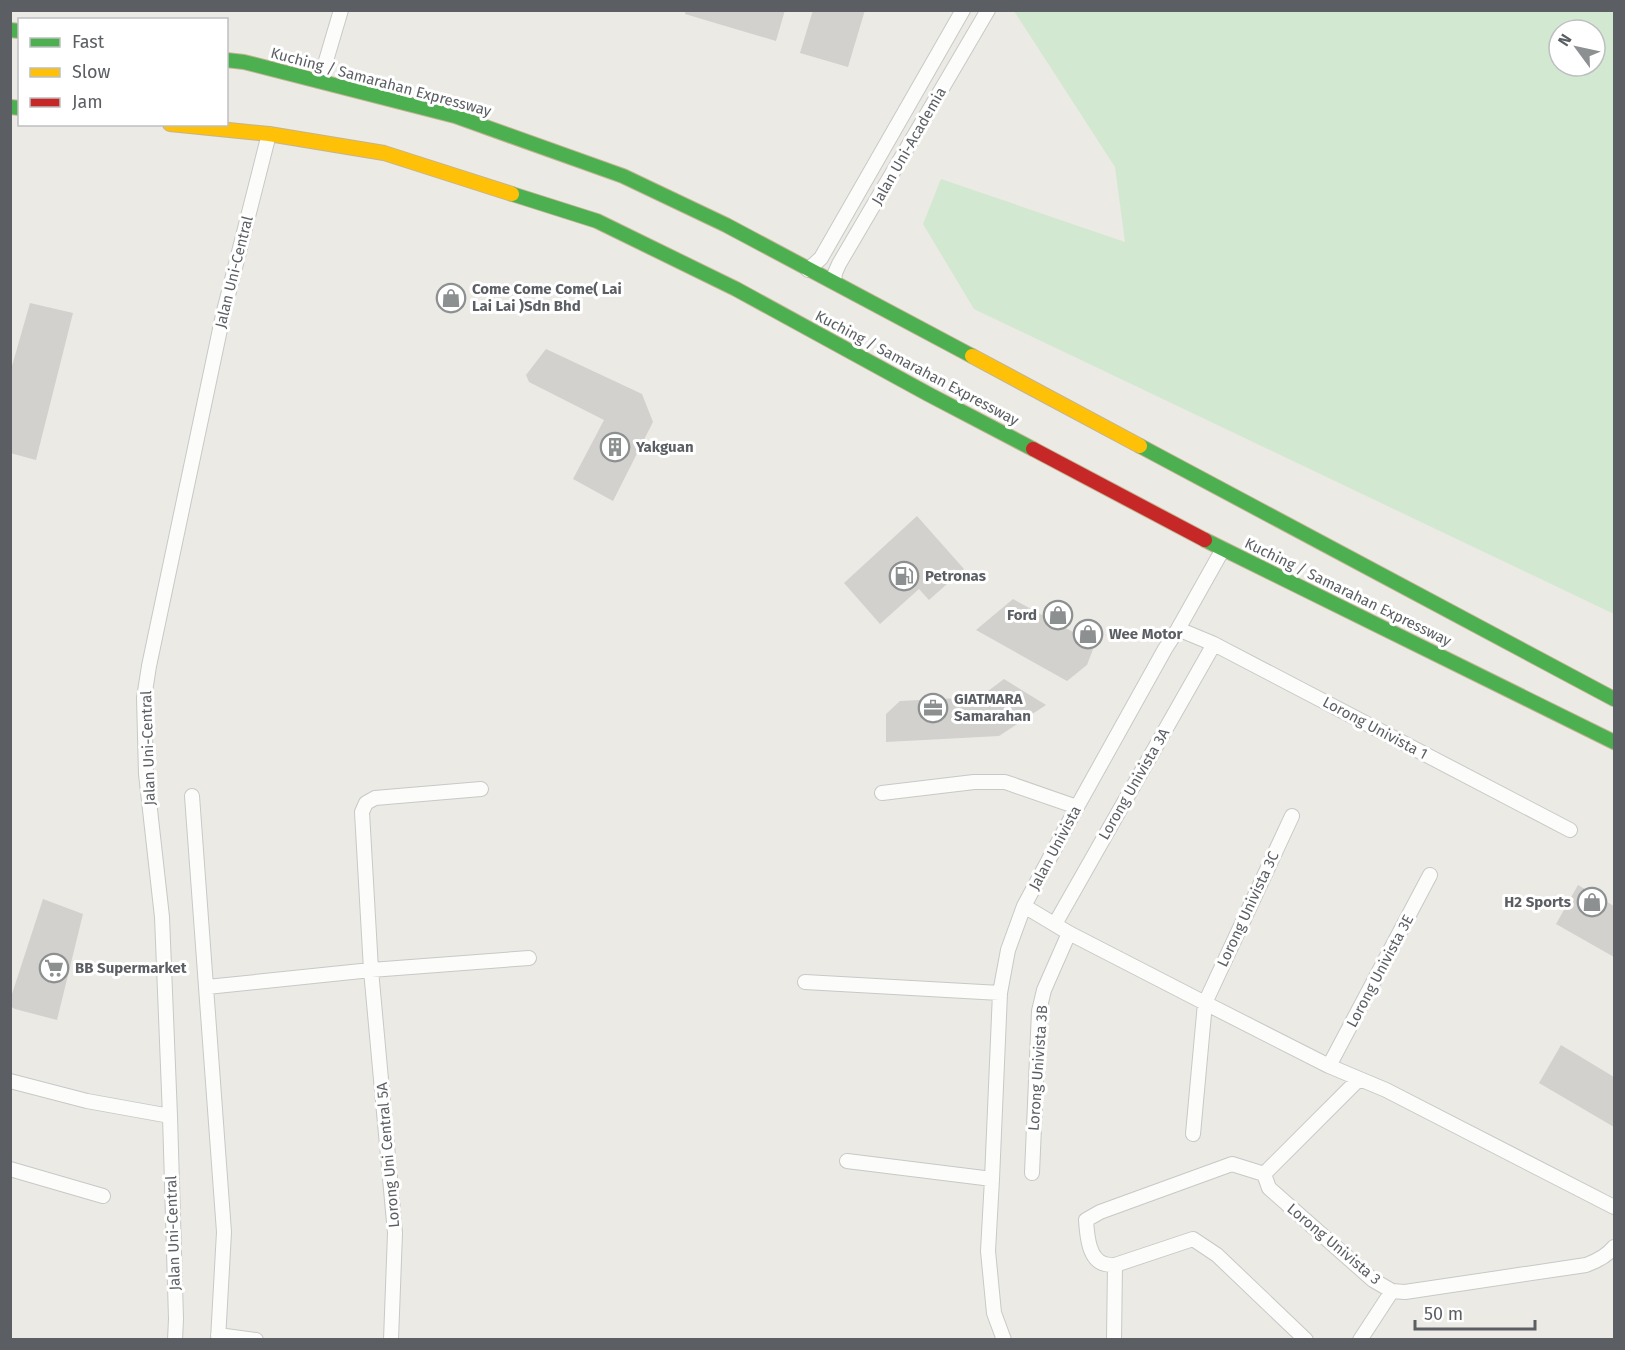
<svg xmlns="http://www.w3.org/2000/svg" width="1625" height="1350" font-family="'Fira Sans',sans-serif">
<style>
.green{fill:#d3e8d0;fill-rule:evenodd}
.building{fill:#d2d1ce}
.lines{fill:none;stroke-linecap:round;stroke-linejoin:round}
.street-casing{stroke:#c8c8c7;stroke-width:16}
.fast-casing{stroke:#c3b392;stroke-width:16}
.slow-casing{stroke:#c3b392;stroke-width:16}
.jam-casing{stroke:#c3b392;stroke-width:16}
.street{stroke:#fcfcfb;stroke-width:14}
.fast{stroke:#4caf50;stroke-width:14}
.slow{stroke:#ffc107;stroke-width:14}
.jam{stroke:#c62828;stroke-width:14}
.labels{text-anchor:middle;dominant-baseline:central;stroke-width:6;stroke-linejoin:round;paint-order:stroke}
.street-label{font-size:15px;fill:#5b5f63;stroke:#fff}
.poi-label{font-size:15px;font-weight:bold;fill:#5b5f63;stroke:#fff;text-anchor:start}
</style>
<rect width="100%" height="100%" fill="#ebeae5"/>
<path class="green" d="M 1014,11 L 1614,11 L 1614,614 L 974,309 L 923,224 L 941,179 L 1125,242 L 1115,167 ZM 1559,30 L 1595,30 L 1595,66 L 1559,66 Z"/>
<path class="building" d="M 686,10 L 785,10 L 776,41 L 685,14 Z
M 813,10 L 865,10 L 848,67 L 800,53 Z
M 30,303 L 73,313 L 36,460 L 10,453 L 10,373 Z
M 546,349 L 642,394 L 653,422 L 613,501 L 573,479 L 604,420 L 529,382 L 526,375 Z
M 917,516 L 964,569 L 929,600 L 919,589 L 880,624 L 844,583 Z
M 1013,599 L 1095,644 L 1087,665 L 1067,681 L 976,630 Z
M 1004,679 L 1046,705 L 999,736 L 886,742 L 886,714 L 900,701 L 980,697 Z
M 1578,885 L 1614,906 L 1614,957 L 1556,924 Z
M 43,899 L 83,914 L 57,1020 L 15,1009 L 10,1006 L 10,1000 Z
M 1561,1045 L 1614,1077 L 1614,1127 L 1539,1083 Z"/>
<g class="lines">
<g class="street-casing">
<path id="street" d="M 320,81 L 341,10
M 808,270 L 821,258 L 963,10
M 834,282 L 835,273 L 839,264 L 988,10
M 1178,629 L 1214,644 L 1570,830
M 882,793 L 974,782 L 1005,782 L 1077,807
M 192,796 L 224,1232 L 218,1340
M 1024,906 L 1069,933 L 1205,1003 L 1329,1066 L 1386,1090 L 1614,1207
M 1055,924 L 1214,644
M 805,982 L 1000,993
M 207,987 L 371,970 L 529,958
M 1329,1066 L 1430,875
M 1359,1079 L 1264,1174 L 1269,1188 L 1373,1280 L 1392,1291 L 1405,1292 L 1586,1265 C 1597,1261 1607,1256 1614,1247
M 10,1081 L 87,1101 L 170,1116
M 1193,1134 L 1205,1003 L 1292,816
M 847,1161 L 992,1179
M 10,1169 L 103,1196
M 1032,1173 L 1039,1011 L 1044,990 L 1069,933
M 1264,1174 L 1232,1164 L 1100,1212 L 1086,1220 C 1087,1233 1088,1260 1105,1264 C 1108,1265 1111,1265 1115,1265 L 1193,1239 L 1217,1255 L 1306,1340
M 218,1335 L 256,1340
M 175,1340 L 176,1319 L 170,1116 L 162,917 L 146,774 L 144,698 L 149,666 L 223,315 L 269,134
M 391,1340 L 395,1233 L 371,970 L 362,812 L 366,803 L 375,798 L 481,789
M 1004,1340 L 994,1313 L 988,1251 L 992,1179 L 1000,993 L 1008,950 L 1024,906 L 1077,807 L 1165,649 L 1178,629 L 1223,549
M 1114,1340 L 1115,1265
M 1360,1340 L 1392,1291"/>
</g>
<g class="fast-casing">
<path id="fast" d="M 10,30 L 20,31
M 226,60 L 244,62 L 455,116 L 623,176 L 726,225 L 972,356
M 10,107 L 20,108
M 512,194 L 597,221 L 736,289 L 928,394 L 1033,449
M 1140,446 L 1614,699
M 1205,540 L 1614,742"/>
</g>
<g class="slow-casing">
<path id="slow" d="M 170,124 L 269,134 L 384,153 L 512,194
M 972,356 L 1140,446"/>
</g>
<g class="jam-casing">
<path id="jam" d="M 1033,449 L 1205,540"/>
</g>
<use href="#street" class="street"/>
<use href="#fast" class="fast"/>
<use href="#slow" class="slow"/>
<use href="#jam" class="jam"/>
</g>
<defs>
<g id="shop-ring" transform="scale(1.5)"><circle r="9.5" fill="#fff" stroke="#8d9090" stroke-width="1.5"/><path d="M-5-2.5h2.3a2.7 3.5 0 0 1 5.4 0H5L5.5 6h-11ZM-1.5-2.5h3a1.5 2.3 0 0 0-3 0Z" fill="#8d9090"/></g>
<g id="building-ring" transform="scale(1.5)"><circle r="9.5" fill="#fff" stroke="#8d9090" stroke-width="1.5"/><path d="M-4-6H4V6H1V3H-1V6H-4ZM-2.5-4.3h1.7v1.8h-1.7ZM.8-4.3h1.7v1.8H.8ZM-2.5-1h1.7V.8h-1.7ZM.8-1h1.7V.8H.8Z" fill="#8d9090"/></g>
<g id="fuel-ring" transform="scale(1.5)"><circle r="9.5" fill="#fff" stroke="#8d9090" stroke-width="1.5"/><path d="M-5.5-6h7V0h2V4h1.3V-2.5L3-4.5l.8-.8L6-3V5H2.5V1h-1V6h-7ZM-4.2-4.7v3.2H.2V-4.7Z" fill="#8d9090"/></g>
<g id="office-ring" transform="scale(1.5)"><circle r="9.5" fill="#fff" stroke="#8d9090" stroke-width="1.5"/><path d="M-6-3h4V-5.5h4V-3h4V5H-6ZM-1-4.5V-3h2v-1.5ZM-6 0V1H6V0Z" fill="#8d9090"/></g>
<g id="supermarket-ring" transform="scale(1.5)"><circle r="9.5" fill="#fff" stroke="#8d9090" stroke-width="1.5"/><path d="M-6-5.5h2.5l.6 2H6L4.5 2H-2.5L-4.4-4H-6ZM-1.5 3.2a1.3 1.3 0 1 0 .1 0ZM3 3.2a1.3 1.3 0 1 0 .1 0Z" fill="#8d9090"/></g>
</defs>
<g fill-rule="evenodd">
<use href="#shop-ring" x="451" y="298"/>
<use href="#building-ring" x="615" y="447"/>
<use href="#fuel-ring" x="904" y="576"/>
<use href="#shop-ring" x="1058" y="615"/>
<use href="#shop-ring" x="1088" y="634"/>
<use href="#office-ring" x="933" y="708"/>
<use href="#shop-ring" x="1592" y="902"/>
<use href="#supermarket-ring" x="54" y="968"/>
</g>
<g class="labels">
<g class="street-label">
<text transform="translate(381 82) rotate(15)">Kuching / Samarahan Expressway</text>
<text transform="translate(909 146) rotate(-60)">Jalan Uni-Academia</text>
<text transform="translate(234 272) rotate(-76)">Jalan Uni-Central</text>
<text transform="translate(917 368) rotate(28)">Kuching / Samarahan Expressway</text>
<text transform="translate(1348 592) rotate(26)">Kuching / Samarahan Expressway</text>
<text transform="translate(1375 728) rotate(28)">Lorong Univista 1</text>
<text transform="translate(148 748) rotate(-92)">Jalan Uni-Central</text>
<text transform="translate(1134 784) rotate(-60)">Lorong Univista 3A</text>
<text transform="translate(1055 848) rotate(-62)">Jalan Univista</text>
<text transform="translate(1248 909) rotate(-65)">Lorong Univista 3C</text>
<text transform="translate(1380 971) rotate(-62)">Lorong Univista 3E</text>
<text transform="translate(1038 1068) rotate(-86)">Lorong Univista 3B</text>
<text transform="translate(388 1155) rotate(-95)">Lorong Uni Central 5A</text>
<text transform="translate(173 1233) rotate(-92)">Jalan Uni-Central</text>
<text transform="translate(1334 1244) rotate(40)">Lorong Univista 3</text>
</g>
<g class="poi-label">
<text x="472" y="289">Come Come Come( Lai<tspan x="472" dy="17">Lai Lai )Sdn Bhd</tspan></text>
<text x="636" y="447">Yakguan</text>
<text x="925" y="576">Petronas</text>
<text x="1037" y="615" text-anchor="end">Ford</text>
<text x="1109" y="634">Wee Motor</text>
<text x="954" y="699">GIATMARA<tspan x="954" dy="17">Samarahan</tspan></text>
<text x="1571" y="902" text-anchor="end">H2 Sports</text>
<text x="75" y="968">BB Supermarket</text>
</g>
</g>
<rect width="1625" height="1350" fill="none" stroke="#5b5f63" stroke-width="24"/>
<rect x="18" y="18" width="210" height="108" fill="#ffffff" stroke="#bdbfc1" stroke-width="1.5"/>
<rect x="30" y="38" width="30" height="9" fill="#4caf50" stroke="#bdbfc1" stroke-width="1.5"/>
<text x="72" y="48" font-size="18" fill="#5b5f63">Fast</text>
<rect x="30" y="68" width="30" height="9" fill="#ffc107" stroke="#bdbfc1" stroke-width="1.5"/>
<text x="72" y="78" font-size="18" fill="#5b5f63">Slow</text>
<rect x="30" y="98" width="30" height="9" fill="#c62828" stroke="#bdbfc1" stroke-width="1.5"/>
<text x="72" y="108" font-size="18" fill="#5b5f63">Jam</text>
<g transform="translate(1577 48) rotate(303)"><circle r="28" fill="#ffffff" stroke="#bdbfc1" stroke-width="1.5"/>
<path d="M0-4.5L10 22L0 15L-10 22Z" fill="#8d9090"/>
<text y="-9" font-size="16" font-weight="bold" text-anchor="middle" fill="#5b5f63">N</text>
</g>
<path d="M1415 1320v9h120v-9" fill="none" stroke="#5b5f63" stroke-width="3"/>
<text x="1424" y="1320" font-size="18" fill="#5b5f63" stroke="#ffffff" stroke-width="4.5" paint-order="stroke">50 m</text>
</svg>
